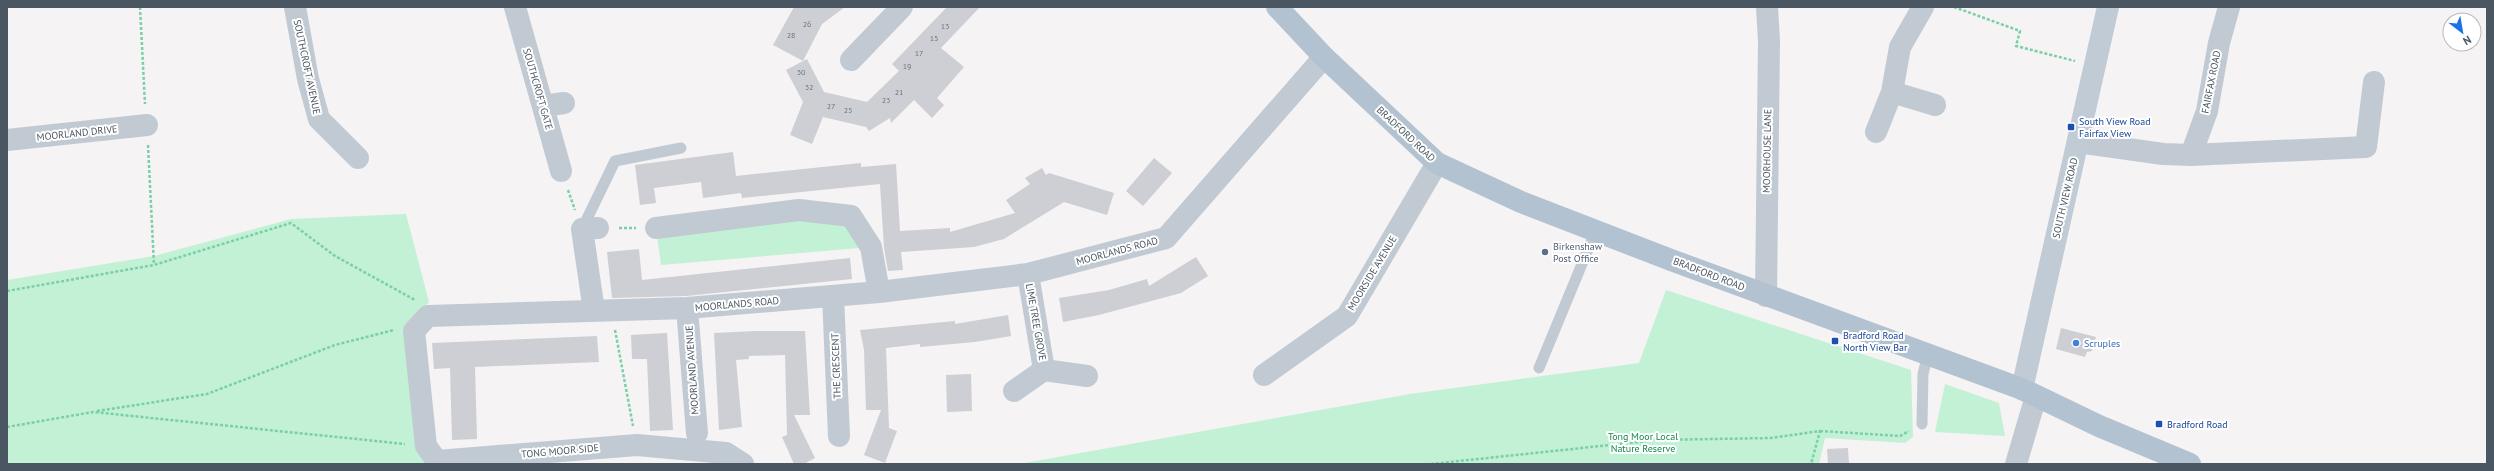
<svg xmlns="http://www.w3.org/2000/svg" width="2494" height="471" font-family="'PT Sans',sans-serif">
<style>
.green{fill:#c3f1d5}
.building{fill:#cdcfd5}
.lines{fill:none;stroke-linecap:round;stroke-linejoin:round}
.path{stroke:#7ad0a6;stroke-width:2.5;stroke-dasharray:3 2;stroke-linecap:butt}
.lane{stroke:#c1cad2;stroke-width:11}
.street{stroke:#c1cad2;stroke-width:22}
.secondary{stroke:#c1cbd6;stroke-width:22}
.primary{stroke:#b3c2d1;stroke-width:22}
.transit-dot{fill:#1a4fb4;stroke:#fff;stroke-width:1.5}
.service-dot{fill:#5c6f8a;stroke:#fff;stroke-width:1.5}
.shop-dot{fill:#3f7fe0;stroke:#fff;stroke-width:1.5}
.labels{text-anchor:middle;dominant-baseline:central;stroke-width:4;stroke-linejoin:round;paint-order:stroke}
.number-label{font-size:8px;fill:#6b747e}
.street-label{font-size:10px;fill:#4a5661;stroke:#fff}
.transit-label{font-size:10px;fill:#164399;stroke:#fff;text-anchor:start}
.service-label{font-size:10px;fill:#4e5e75;stroke:#fff;text-anchor:start}
.shop-label{font-size:10px;fill:#366cbe;stroke:#fff;text-anchor:start}
.park-label{font-size:10px;fill:#17864f;stroke:#fff}
</style>
<rect width="100%" height="100%" fill="#f5f3f3"/>
<path class="green" d="M 406,214 L 429,302 L 410,323 L 429,464 L 7,464 L 7,280 L 154,256 L 291,219 Z
M 851,216 L 871,247 L 661,265 L 656,228 Z
M 1666,290 L 1911,370 L 1913,437 L 1905,443 L 1825,438 L 1819,464 L 1019,464 L 1410,394 L 1639,363 Z
M 1945,384 L 1999,403 L 2005,436 L 1935,432 Z"/>
<path class="building" d="M 794,7 L 845,7 L 822,24 L 803,61 L 773,45 Z
M 947,7 L 980,7 L 941,48 L 964,67 L 937,98 L 944,105 L 932,118 L 914,100 L 891,123 L 890,118 L 869,131 L 866,127 L 823,117 L 812,144 L 790,135 L 803,102 L 786,70 L 807,59 L 824,92 L 867,102 L 899,71 L 892,64 Z
M 733,152 L 736,176 L 861,163 L 861,167 L 896,164 L 900,231 L 950,228 L 950,232 L 1015,213 L 1006,200 L 1030,184 L 1025,178 L 1042,168 L 1046,175 L 1049,173 L 1114,193 L 1107,215 L 1064,202 L 1004,239 L 974,247 L 901,252 L 903,270 L 888,271 L 884,248 L 880,184 L 742,198 L 741,193 L 703,198 L 701,182 L 654,188 L 656,203 L 640,205 L 635,165 Z
M 1154,158 L 1172,173 L 1143,206 L 1126,191 Z
M 639,249 L 642,280 L 850,258 L 852,279 L 686,296 L 612,298 L 607,252 Z
M 1196,257 L 1208,276 L 1181,293 L 1099,315 L 1063,322 L 1059,298 L 1109,290 L 1147,279 L 1149,286 Z
M 1008,315 L 1011,336 L 975,342 L 920,347 L 920,344 L 886,348 L 889,428 L 897,431 L 885,463 L 864,455 L 881,410 L 866,410 L 864,350 L 860,330 L 955,321 L 955,324 Z
M 2061,328 L 2096,337 L 2092,351 L 2087,352 L 2085,357 L 2056,349 Z
M 756,331 L 805,331 L 810,415 L 794,415 L 815,458 L 804,464 L 794,464 L 782,437 L 787,435 L 785,355 L 749,356 L 749,359 L 736,360 L 742,427 L 719,430 L 714,333 Z
M 667,333 L 673,430 L 650,431 L 647,359 L 632,359 L 631,335 Z
M 597,336 L 599,362 L 475,367 L 477,439 L 452,440 L 450,368 L 434,369 L 432,343 Z
M 971,374 L 972,411 L 947,412 L 946,375 Z
M 1848,448 L 1849,464 L 1828,464 L 1827,449 Z"/>
<g class="lines">
<path class="path" d="M 140,7 L 145,104
M 1954,7 L 2020,31 L 2016,46 L 2075,61
M 148,145 L 154,265
M 568,190 L 575,210
M 619,228 L 636,228
M 7,291 L 154,265 L 291,223 L 335,256 L 415,300
M 615,330 L 633,426
M 97,411 L 207,394 L 335,345 L 394,330
M 7,427 L 93,412 L 405,444
M 1820,431 L 1900,436 L 1909,431
M 1431,464 L 1657,440 L 1771,438 L 1820,431 L 1811,464"/>
<path class="lane" d="M 582,229 L 615,161 L 681,148
M 1539,368 L 1596,230
M 1922,424 L 1923,374 L 1928,354"/>
<path class="street" d="M 295,7 L 308,79 L 319,119 L 358,158
M 515,7 L 561,171
M 1923,7 L 1900,47 L 1892,92 L 1935,105
M 851,60 L 902,7
M 543,106 L 564,103
M 1876,132 L 1892,92
M 7,140 L 147,125
M 2078,142 L 2163,154 L 2191,155 L 2366,147 L 2374,82
M 2191,155 L 2207,111 L 2219,43 L 2229,7
M 656,228 L 799,210 L 851,216 L 871,247 L 879,292
M 1028,274 L 1044,370 L 1087,376
M 833,296 L 839,436
M 1766,296 L 1769,41 L 1767,7
M 687,308 L 697,433
M 594,311 L 582,229 L 598,228
M 1264,375 L 1347,316 L 1437,163
M 1014,391 L 1044,370
M 743,464 L 726,453 L 637,445 L 437,461 L 426,446 L 414,331 L 428,316 L 687,308 L 879,292 L 1028,274 L 1166,238 L 1324,57
M 2016,464 L 2036,396"/>
<path class="secondary" d="M 2022,389 L 2108,7"/>
<path class="primary" d="M 1277,7 L 1324,57 L 1437,163 L 1521,202 L 1671,260 L 2022,389 L 2099,426 L 2190,464"/>
</g>
<g class="transit-dot">
<rect x="2067" y="123" width="8" height="8" rx="2"/>
<rect x="1831" y="337" width="8" height="8" rx="2"/>
<rect x="2155" y="420" width="8" height="8" rx="2"/>
</g>
<circle class="service-dot" cx="1545" cy="252" r="4"/>
<circle class="shop-dot" cx="2076" cy="343" r="4"/>
<g class="labels">
<g class="number-label">
<text x="807" y="24">26</text>
<text x="945" y="26">13</text>
<text x="791" y="35">28</text>
<text x="934" y="38">15</text>
<text x="919" y="53">17</text>
<text x="907" y="66">19</text>
<text x="801" y="72">30</text>
<text x="809" y="87">32</text>
<text x="899" y="92">21</text>
<text x="886" y="100">23</text>
<text x="831" y="106">27</text>
<text x="848" y="110">25</text>
</g>
<g class="street-label">
<text transform="translate(307 67) rotate(78)">SOUTHCROFT AVENUE</text>
<text transform="translate(2211 82) rotate(-79)">FAIRFAX ROAD</text>
<text transform="translate(538 89) rotate(74)">SOUTHCROFT GATE</text>
<text transform="translate(77 133) rotate(-6)">MOORLAND DRIVE</text>
<text transform="translate(1406 134) rotate(43)">BRADFORD ROAD</text>
<text transform="translate(1767 151) rotate(-89)">MOORHOUSE LANE</text>
<text transform="translate(2065 198) rotate(-77)">SOUTH VIEW ROAD</text>
<text transform="translate(1117 251) rotate(-15)">MOORLANDS ROAD</text>
<text transform="translate(1372 273) rotate(-59)">MOORSIDE AVENUE</text>
<text transform="translate(1709 274) rotate(21)">BRADFORD ROAD</text>
<text transform="translate(737 304) rotate(-5)">MOORLANDS ROAD</text>
<text transform="translate(1036 322) rotate(80)">LIME TREE GROVE</text>
<text transform="translate(836 366) rotate(-92)">THE CRESCENT</text>
<text transform="translate(692 370) rotate(-94)">MOORLAND AVENUE</text>
<text transform="translate(560 451) rotate(-5)">TONG MOOR SIDE</text>
</g>
<g class="transit-label">
<text x="2079" y="121">South View Road<tspan x="2079" dy="12">Fairfax View</tspan></text>
<text x="1843" y="335">Bradford Road<tspan x="1843" dy="12">North View Bar</tspan></text>
<text x="2167" y="424">Bradford Road</text>
</g>
<g class="service-label">
<text x="1553" y="246">Birkenshaw<tspan x="1553" dy="12">Post Office</tspan></text>
</g>
<g class="shop-label">
<text x="2084" y="343">Scruples</text>
</g>
<g class="park-label">
<text x="1643" y="436">Tong Moor Local<tspan x="1643" dy="12">Nature Reserve</tspan></text>
</g>
</g>
<rect width="2494" height="471" fill="none" stroke="#4a5661" stroke-width="16"/>
<g transform="translate(2462 32) rotate(149)"><circle r="19" fill="#ffffff" stroke="#b7bbc0"/>
<path d="M0-3L7 15L0 10L-7 15Z" fill="#1a73e8"/>
<text y="-6" font-size="11" font-weight="bold" text-anchor="middle" fill="#4a5661">N</text>
</g>
</svg>
